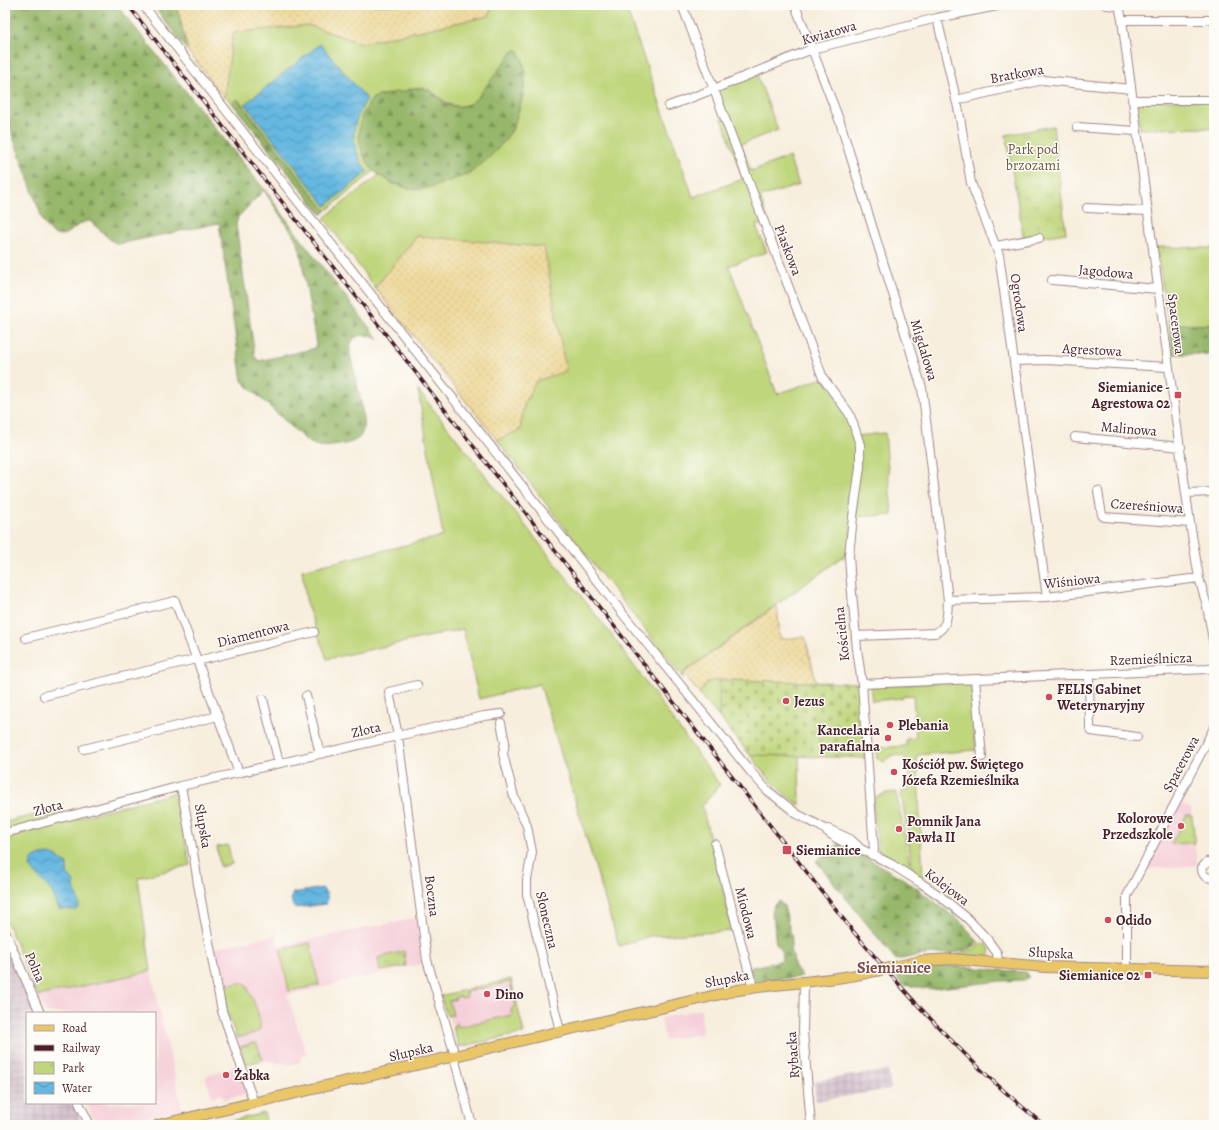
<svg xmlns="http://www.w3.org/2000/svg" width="1219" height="1130" font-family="Alegreya,serif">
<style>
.built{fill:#f6cfd9}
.industrial{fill:url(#industrial-grid)}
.green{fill:#bfd67b;stroke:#847a53}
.forest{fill:url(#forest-firs);stroke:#706b4b;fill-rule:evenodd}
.sand{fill:url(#sand-dots);stroke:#9c7c64}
.cemetery{fill:url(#cemetery-stones);stroke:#847a53}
.park{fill:url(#park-tufts);stroke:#847a53}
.water{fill:url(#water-waves);stroke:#586c86}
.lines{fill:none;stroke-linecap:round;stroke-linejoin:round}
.minor-casing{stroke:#a08684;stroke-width:10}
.major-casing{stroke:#a08684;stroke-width:12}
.minor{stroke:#fff;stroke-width:8}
.major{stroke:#e9c769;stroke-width:10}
.rail-casing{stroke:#4a1f2b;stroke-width:3.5}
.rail{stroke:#fdfcf7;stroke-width:2;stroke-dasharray:6;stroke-linecap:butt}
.major-bridge-casing{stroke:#a08684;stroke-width:12;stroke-linecap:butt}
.major-bridge{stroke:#e9c769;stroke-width:10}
.poi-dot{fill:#d1495b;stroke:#fdfcf7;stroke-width:1.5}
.labels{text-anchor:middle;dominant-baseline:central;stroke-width:3;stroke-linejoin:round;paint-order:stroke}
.street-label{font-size:14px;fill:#4a1f2b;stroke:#fdfcf7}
.park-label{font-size:14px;fill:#6d5643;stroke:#fdfcf7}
.poi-label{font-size:14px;font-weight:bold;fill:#4a1f2b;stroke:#fdfcf7;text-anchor:start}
.quarter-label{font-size:16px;font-weight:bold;fill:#814b4c;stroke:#fdfcf7}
</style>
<defs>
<pattern id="industrial-grid" width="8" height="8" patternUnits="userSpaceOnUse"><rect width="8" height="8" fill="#d1bdcb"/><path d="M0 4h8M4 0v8" fill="none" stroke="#b5a2ae"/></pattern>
<pattern id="forest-firs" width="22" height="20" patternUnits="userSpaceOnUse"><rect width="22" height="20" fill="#97b76b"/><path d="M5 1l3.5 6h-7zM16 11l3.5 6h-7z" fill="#7d9458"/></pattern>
<pattern id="sand-dots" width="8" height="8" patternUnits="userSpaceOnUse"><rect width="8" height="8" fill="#eeda9e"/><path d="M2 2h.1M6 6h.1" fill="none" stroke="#cebb88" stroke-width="1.8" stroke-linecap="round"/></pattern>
<pattern id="cemetery-stones" width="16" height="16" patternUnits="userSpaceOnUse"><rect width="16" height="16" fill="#bfd67b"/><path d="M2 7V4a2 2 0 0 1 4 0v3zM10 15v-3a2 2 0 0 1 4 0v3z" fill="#a6b76a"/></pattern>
<pattern id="park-tufts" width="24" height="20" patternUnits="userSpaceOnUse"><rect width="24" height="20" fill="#bfd67b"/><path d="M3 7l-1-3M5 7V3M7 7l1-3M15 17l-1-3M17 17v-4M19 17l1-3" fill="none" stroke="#a6b76a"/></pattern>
<pattern id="water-waves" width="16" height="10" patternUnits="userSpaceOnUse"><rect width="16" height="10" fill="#65b8e1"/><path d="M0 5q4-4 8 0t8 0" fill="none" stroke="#5595b7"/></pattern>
</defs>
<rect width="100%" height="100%" fill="#fdfcf7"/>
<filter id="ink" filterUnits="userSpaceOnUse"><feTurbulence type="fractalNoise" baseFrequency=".025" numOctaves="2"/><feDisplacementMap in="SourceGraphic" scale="8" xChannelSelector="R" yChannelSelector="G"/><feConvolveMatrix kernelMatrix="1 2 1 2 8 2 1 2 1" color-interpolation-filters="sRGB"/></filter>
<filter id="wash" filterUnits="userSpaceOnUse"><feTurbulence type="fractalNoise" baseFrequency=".012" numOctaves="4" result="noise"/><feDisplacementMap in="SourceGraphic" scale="16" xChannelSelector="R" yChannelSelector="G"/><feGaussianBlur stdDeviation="0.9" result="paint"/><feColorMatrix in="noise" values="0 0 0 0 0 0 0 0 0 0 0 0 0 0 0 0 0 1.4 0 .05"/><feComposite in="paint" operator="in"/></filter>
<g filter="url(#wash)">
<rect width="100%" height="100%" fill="#f7eedd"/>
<path class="built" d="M 1183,797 L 1186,798 L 1183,805 L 1191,809 L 1197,865 L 1146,869 Z
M 416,918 L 422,964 L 287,995 L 307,1054 L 302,1056 L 300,1062 L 290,1065 L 263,1060 L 246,1064 L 227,1012 L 214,948 L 276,935 L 278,946 Z
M 151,971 L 182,1109 L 112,1125 L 96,1125 L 86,1103 L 155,1103 L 155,1013 L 46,1013 L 38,996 Z
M 511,979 L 524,1033 L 459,1047 L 449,1016 L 447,1016 L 440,996 Z
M 701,1009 L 702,1034 L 665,1040 L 661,1018 Z
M 238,1065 L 247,1094 L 224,1099 L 222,1094 L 212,1097 L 205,1076 Z"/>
<path class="industrial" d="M 5,946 L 34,1013 L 27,1013 L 27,1103 L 74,1103 L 83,1125 L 5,1125 Z
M 888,1070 L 891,1089 L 816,1101 L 814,1081 Z"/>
<path class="green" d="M 492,5 L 625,5 L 693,197 L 743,179 L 711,87 L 755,69 L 778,130 L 741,144 L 751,171 L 789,157 L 799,185 L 760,197 L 769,221 L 756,226 L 767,252 L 729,266 L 777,394 L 823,378 L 838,398 L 857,436 L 885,433 L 892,515 L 853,517 L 849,555 L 841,558 L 684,672 L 683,678 L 561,523 L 497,440 L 520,430 L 524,405 L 536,381 L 417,236 L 375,288 L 324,218 L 379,175 L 395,185 L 512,131 L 522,100 L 525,84 L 513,51 C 505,63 482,99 469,104 C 443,115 437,83 414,88 C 410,89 406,91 402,92 C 395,94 379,94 373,99 C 370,101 368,106 366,109 C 358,122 357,141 364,156 C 366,161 370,166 374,171 L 326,211 L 238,99 L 232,103 L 224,95 L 233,33 L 308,25 L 361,43 L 489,16 Z
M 1136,100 L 1214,100 L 1214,128 L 1140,129 Z
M 1156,247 L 1214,248 L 1214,325 L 1169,324 Z
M 418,390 L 608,630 L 720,785 L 702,806 L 733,931 L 650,936 L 619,946 L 540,684 L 479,699 L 463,629 L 327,659 L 307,605 L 302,570 L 443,536 Z
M 720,680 L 719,717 L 699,694 L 707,682 Z
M 971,681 L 976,750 L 917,755 L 923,878 L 913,872 L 901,792 L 907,791 C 910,780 914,758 898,755 C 892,754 888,758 884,762 L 877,759 L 876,748 L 906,746 L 906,739 L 916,738 L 913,695 L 903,696 L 902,698 L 872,701 L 870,686 Z
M 750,755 L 799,756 L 800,805 C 777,791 766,775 750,755 Z
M 896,792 L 911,870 L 878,850 L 872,799 L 886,793 Z
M 175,793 L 190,865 L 138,878 L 151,971 L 38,996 L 5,918 L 5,838 L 122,806 Z
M 60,809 L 63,817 L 5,833 L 5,822 Z
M 310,943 L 319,985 L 289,991 L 280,950 Z
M 982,943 L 984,944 L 986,943 L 990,950 L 990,955 L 987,958 L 956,956 L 974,949 Z
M 511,979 L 524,1033 L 459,1047 L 453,1027 L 455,1024 L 457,1023 L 458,1027 L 512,1015 L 511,1010 L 515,1004 L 510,982 L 466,992 L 467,997 L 461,998 L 460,996 L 455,997 L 456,999 L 449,1001 L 453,1015 L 447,1016 L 440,996 Z
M 240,983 L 243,983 L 247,986 C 250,994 266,1025 258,1031 C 253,1035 243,1036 237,1038 L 227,1012 L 222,986 Z
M 264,1113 L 267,1125 L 214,1125 L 260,1114 Z"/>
<path class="forest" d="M 5,5 L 117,5 L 264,189 L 301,239 L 379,340 C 373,335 357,332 352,341 C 350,345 350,349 350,354 C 353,370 369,423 361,435 C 357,442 346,444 339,445 C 327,447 318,448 307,441 L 242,381 L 219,223 L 118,244 L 112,241 L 90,221 C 71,221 62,254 43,221 L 5,114 ZM 264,190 L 297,241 L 300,250 L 316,344 L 315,347 L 312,349 L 259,361 L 255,357 L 236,225 L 238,217 Z
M 153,5 L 177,5 L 188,51 Z
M 518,50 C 529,67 525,90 519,108 C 517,116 515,125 511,131 C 505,143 483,165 471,172 C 465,176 431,188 423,189 C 411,191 398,186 388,180 C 383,177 377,175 373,170 C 361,156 354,132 363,114 C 366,108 370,103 373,98 L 395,92 L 402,92 L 415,88 L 422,88 L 429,90 L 448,105 L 458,107 L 470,104 L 478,97 L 513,51 Z
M 237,99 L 326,211 L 322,215 L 232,103 Z
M 1169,324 L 1214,325 L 1214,354 L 1173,354 Z
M 840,843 L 907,881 L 961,922 L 979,943 C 960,956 945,953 924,955 C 915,956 905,958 896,960 L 816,861 Z
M 777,902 L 780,902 L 784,906 L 792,939 L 790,951 L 793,956 L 794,965 L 802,977 L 753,981 L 749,968 L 780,961 L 782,959 L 781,951 L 776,943 L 775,937 L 774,921 L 771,913 L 773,906 Z
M 933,966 L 953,966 L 1025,972 L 1028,975 L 1028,978 L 1024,980 L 1001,981 L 930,989 L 903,985 L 893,973 L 913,969 Z"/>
<path class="sand" d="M 177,5 L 492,5 L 489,16 L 361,43 L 308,25 L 233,33 L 224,98 L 188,51 Z
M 417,236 L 544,247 L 566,371 L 536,381 L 524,405 L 520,430 L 497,440 L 375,288 Z
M 777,605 L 780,639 L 805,637 L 816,682 L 720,680 L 707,682 L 699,694 L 684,673 Z"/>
<path class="cemetery" d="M 720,680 L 860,683 L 866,758 L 750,755 L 719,717 Z"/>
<path class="park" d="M 1053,126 L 1066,233 L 1024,240 L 1006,135 Z
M 1187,814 L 1192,816 L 1195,843 L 1171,844 Z
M 228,845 L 232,864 L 220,867 L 217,847 Z
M 404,951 L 406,966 L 380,971 L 378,958 Z
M 256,1042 L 263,1060 L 246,1064 L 240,1047 Z"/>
<path class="water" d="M 320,44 L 367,99 C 349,127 350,144 367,172 L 326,206 L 245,104 Z
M 50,854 L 57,857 L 67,864 L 67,874 C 78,884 72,885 76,894 C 77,899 80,901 79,907 L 76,910 L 59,909 L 52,892 L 30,867 L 32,859 L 41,855 Z
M 322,888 C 327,893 329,898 326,904 L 295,908 C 291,903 290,899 293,893 Z"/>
</g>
<g filter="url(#ink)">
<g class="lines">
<g class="minor-casing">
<path id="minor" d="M 143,5 L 627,619 L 750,771 L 767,790 L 797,814 L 820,826 L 836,838 L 847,844 L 861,849 L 891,864 L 921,883 L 940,896 L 967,918 L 987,939 L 997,953 L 998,963
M 682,5 L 823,378 L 849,413 L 853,423 L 860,445 L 860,467 L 853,517 L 849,555 L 850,571 L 857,649 L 862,684 L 874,850 L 872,855
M 795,5 L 840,122 L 922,388 L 948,600 C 947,613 949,627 935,633 L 856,636
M 1106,5 L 1119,6
M 1119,5 L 1122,20 L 1190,523 L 1199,578 L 1207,606 L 1214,645
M 937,18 L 959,112 L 971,183 L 999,255 L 1047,597
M 1122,20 L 1214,20
M 956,100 L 1043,80 L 1131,89
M 1132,100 L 1214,100
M 669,106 L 714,89 L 812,49 L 937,18 L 1002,5
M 1077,127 L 1136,131
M 1087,208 L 1147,211
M 996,246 L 1039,238
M 1052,280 L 1158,289
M 1014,361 L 1046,360 L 1168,367
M 1075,437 L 1181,447
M 1098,491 L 1102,515 L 1104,517 L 1190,523
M 1186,493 L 1214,492
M 948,600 L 1047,597 L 1199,578
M 26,638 L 175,601 L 239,773
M 197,661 L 314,632
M 1089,674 L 1090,728 L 1091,731 L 1137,737
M 975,679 L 982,757
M 862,684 L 1208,669 L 1214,668
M 417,685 L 389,692 L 398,736 L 427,960 L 451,1042 L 455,1056 L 455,1061 L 472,1125
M 44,696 L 196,659
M 306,696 L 320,754
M 263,699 L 279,763
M 501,723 L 505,742 L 503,754 L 514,797 L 527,826 L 532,852 L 527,880 L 527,894 L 560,1031
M 84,749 L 218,716
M 181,786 L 195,864 L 198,884 L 222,1011 L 254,1103
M 828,829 L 850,839 L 858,846
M 5,833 L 181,786 L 484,716 L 501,714
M 715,844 L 753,988
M 1214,863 L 1207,862 L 1202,868 C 1202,876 1207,879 1214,877
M 5,931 L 40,1013
M 1127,969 L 1127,896 L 1214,728
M 804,982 L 803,1032 L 811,1125
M 79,1103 L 90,1125"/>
</g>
<g class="major-casing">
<path id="major" d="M 890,968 L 921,961 L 952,959 L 1045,967 L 1214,971
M 158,1125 L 738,990 C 784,982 830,982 876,971"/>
</g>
<use href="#minor" class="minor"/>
<use href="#major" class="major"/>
<g class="rail-casing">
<path id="rail" d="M 128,5 L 852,930 C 911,1000 972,1067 1044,1125"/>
</g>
<use href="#rail" class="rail"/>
<g class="major-bridge-casing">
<path id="major-bridge" d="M 876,971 L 890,968"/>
</g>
<use href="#major-bridge" class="major-bridge"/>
</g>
</g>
<g class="poi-dot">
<rect x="1174" y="391" width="8" height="8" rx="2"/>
<circle cx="1049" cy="697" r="4"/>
<circle cx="786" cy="701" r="4"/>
<circle cx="890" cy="725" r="4"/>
<circle cx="888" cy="738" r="4"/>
<circle cx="894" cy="772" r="4"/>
<circle cx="1181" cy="826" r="4"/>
<circle cx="899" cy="829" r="4"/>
<rect x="782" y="845" width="10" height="10" rx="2"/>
<circle cx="1108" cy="920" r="4"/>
<rect x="1144" y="971" width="8" height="8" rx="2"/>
<circle cx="487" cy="994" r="4"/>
<circle cx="226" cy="1075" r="4"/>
</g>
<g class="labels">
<g class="street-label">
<text transform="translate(829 33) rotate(-16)">Kwiatowa</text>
<text transform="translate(1017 74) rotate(-10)">Bratkowa</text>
<text transform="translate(788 250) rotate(69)">Piaskowa</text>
<text transform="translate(1106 272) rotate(5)">Jagodowa</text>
<text transform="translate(1019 303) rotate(82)">Ogrodowa</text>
<text transform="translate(1176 324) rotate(83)">Spacerowa</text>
<text transform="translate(924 350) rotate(73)">Migdałowa</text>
<text transform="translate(1092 350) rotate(3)">Agrestowa</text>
<text transform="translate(1129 429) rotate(5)">Malinowa</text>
<text transform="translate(1147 506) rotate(4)">Czereśniowa</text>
<text transform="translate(1072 581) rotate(-6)">Wiśniowa</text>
<text transform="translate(253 634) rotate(-14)">Diamentowa</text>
<text transform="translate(842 634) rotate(-96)">Kościelna</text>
<text transform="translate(1151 659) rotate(-2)">Rzemieślnicza</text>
<text transform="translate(366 730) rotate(-13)">Złota</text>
<text transform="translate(1181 764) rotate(-62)">Spacerowa</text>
<text transform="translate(48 808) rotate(-15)">Złota</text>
<text transform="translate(203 826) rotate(80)">Słupska</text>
<text transform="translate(947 887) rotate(37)">Kolejowa</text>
<text transform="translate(432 896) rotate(83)">Boczna</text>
<text transform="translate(746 913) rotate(76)">Miodowa</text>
<text transform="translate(547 920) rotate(77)">Słoneczna</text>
<text transform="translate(1051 953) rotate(3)">Słupska</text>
<text transform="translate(35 967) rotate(67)">Polna</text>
<text transform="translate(727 979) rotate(-11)">Słupska</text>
<text transform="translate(411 1052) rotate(-13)">Słupska</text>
<text transform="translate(793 1055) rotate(-94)">Rybacka</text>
</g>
<g class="park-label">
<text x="1033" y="149">Park pod<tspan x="1033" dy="16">brzozami</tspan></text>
</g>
<g class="poi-label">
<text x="1170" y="387" text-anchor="end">Siemianice -<tspan x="1170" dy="16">Agrestowa 02</tspan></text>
<text x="1057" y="689">FELIS Gabinet<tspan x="1057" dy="16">Weterynaryjny</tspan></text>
<text x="794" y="701">Jezus</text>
<text x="898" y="725">Plebania</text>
<text x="880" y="730" text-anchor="end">Kancelaria<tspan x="880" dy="16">parafialna</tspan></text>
<text x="902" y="764">Kościół pw. Świętego<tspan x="902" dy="16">Józefa Rzemieślnika</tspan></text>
<text x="1173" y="818" text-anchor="end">Kolorowe<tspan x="1173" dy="16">Przedszkole</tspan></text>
<text x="907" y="821">Pomnik Jana<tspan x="907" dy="16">Pawła II</tspan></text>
<text x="796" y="850">Siemianice</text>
<text x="1116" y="920">Odido</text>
<text x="1140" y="975" text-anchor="end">Siemianice 02</text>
<text x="495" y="994">Dino</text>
<text x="234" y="1075">Żabka</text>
</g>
<g class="quarter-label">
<text x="894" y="968">Siemianice</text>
</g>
</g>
<rect width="1219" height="1130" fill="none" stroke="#fdfcf7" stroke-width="20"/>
<rect x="26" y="1012" width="130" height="92" fill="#fdfcf7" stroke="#b5a4a5"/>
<rect x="34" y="1025" width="20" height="6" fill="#e9c769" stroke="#b5a4a5"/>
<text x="62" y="1032" font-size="12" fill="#4a1f2b">Road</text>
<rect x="34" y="1045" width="20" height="6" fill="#4a1f2b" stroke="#b5a4a5"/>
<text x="62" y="1052" font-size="12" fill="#4a1f2b">Railway</text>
<rect x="34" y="1062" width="20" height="12" fill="url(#park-tufts)" stroke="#b5a4a5"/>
<text x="62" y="1072" font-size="12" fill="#4a1f2b">Park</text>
<rect x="34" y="1082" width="20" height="12" fill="url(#water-waves)" stroke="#b5a4a5"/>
<text x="62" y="1092" font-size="12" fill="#4a1f2b">Water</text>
</svg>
